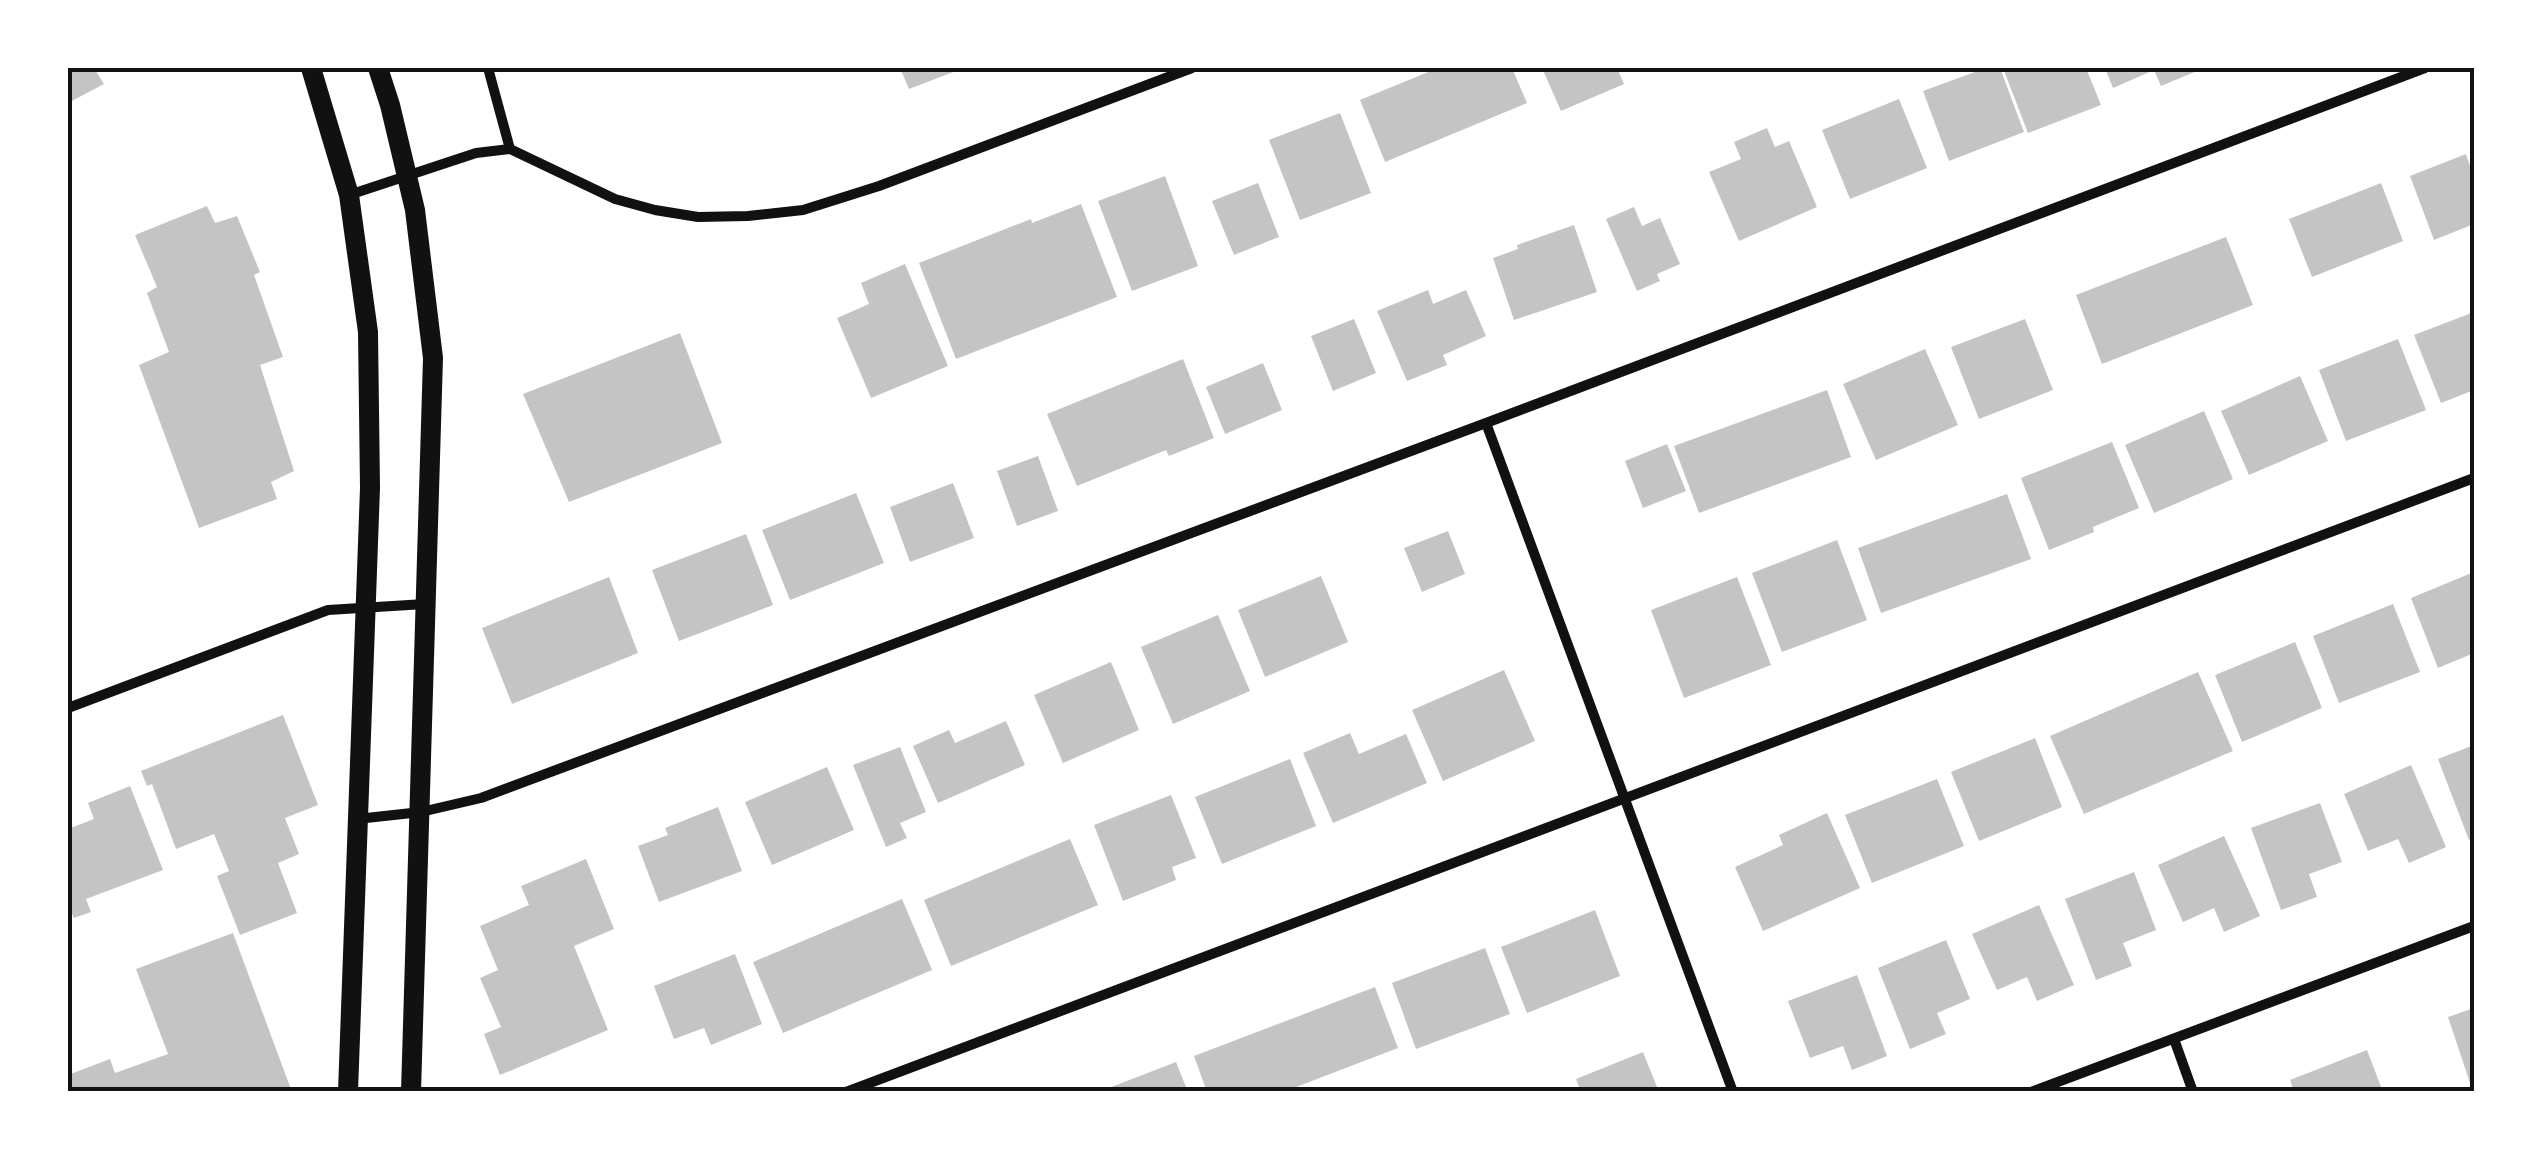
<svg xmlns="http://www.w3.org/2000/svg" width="2542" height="1159" font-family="'Roboto Condensed',sans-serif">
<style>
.building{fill:#c4c4c4}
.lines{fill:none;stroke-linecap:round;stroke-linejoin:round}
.minor{stroke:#111;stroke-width:10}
.secondary{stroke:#111;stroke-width:20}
.neatline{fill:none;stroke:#111;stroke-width:4}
</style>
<rect width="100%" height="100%" fill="#fff"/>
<path class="building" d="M 68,68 L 94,68 L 104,84 L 68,103 Z
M 900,68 L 964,68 L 909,89 Z
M 1438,68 L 1512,68 L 1527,103 L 1385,162 L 1360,100 Z
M 1542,68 L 1617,68 L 1624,84 L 1561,111 Z
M 1986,68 L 2000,68 L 2024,132 L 1949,161 L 1923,91 Z
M 2003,68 L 2086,68 L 2101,105 L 2028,133 Z
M 2105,68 L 2204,68 L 2161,86 L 2154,70 L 2113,88 Z
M 1899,99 L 1927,168 L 1850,199 L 1822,130 Z
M 1340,113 L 1371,193 L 1300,220 L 1269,140 Z
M 1767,128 L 1775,147 L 1789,141 L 1817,207 L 1739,241 L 1709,172 L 1741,159 L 1734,142 Z
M 2466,154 L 2474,178 L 2474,224 L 2434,240 L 2410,176 Z
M 1165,176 L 1198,266 L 1132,291 L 1098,201 Z
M 1258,183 L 1279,237 L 1234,255 L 1212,201 Z
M 2381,183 L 2403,241 L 2312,277 L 2289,219 Z
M 1081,204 L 1117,297 L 956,359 L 919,263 L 1031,219 L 1032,223 Z
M 207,206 L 215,223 L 237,216 L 260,272 L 254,275 L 283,357 L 260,365 L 294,471 L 271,482 L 277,499 L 199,528 L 139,365 L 169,352 L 147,293 L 157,287 L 135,235 Z
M 1634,207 L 1642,226 L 1660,218 L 1680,264 L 1657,274 L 1660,281 L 1637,291 L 1606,219 Z
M 1574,225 L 1597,292 L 1514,320 L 1493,258 L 1518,249 L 1517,245 Z
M 2226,237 L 2253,305 L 2102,364 L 2076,295 Z
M 905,264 L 948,366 L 871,398 L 837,318 L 869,304 L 861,283 Z
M 1428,290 L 1433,304 L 1466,290 L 1486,336 L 1443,355 L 1447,365 L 1407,381 L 1377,311 Z
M 2474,312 L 2474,390 L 2441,403 L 2414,335 Z
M 1354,319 L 1376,373 L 1333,391 L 1311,336 Z
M 2025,319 L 2053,390 L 1979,419 L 1951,347 Z
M 680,333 L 722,443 L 569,502 L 523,394 Z
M 2398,339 L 2426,410 L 2346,441 L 2319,370 Z
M 1925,349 L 1958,425 L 1876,460 L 1843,384 Z
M 1183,359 L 1214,438 L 1169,456 L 1166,450 L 1077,486 L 1047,414 Z
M 1263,363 L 1282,410 L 1225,434 L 1206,387 Z
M 2300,376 L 2328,441 L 2249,475 L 2221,411 Z
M 1827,390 L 1851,457 L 1699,513 L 1674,446 Z
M 2204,411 L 2233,479 L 2154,513 L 2125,445 Z
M 2112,442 L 2139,508 L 2093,527 L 2094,532 L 2049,550 L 2021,478 Z
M 1667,444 L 1686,491 L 1643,508 L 1625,461 Z
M 1038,456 L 1058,511 L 1017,526 L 997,471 Z
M 953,483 L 974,538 L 910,562 L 890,507 Z
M 856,493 L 884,563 L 790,600 L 762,530 Z
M 2007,494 L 2031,559 L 1881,613 L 1858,548 Z
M 1448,531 L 1465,574 L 1422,592 L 1404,548 Z
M 746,534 L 773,605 L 679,641 L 652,570 Z
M 1837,540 L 1867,620 L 1782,652 L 1752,573 Z
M 2474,572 L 2474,653 L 2438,668 L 2411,598 Z
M 1321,576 L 1348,642 L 1265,677 L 1238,610 Z
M 609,577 L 638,653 L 512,704 L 482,628 Z
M 1737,577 L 1771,665 L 1684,698 L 1651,610 Z
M 2393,604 L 2420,672 L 2339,703 L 2313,636 Z
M 1218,615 L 1250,691 L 1173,724 L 1141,647 Z
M 2295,642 L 2322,708 L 2242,742 L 2215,675 Z
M 1111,662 L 1139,730 L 1063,763 L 1034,695 Z
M 1504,670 L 1535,741 L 1443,781 L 1412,710 Z
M 2198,672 L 2233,751 L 2084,814 L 2050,736 Z
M 283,715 L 318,805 L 285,818 L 299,854 L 278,863 L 297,913 L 240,935 L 217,876 L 229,871 L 214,834 L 176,849 L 152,784 L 147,786 L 141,771 Z
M 1006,721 L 1025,765 L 938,803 L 913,746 L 949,730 L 955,743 Z
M 1350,733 L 1359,754 L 1406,734 L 1427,783 L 1333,823 L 1303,753 Z
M 2035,738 L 2062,807 L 1979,841 L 1951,772 Z
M 2474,745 L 2474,837 L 2469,840 L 2438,759 Z
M 900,747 L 926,812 L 900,823 L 907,838 L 886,847 L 853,765 Z
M 1290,759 L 1316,826 L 1222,864 L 1195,797 Z
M 2411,765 L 2446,847 L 2409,863 L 2398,839 L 2368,851 L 2344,794 Z
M 827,767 L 854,830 L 772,865 L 745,802 Z
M 1937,779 L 1964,846 L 1872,883 L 1845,815 Z
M 130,786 L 163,870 L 86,899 L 91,912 L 74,918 L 68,906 L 68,829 L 94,819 L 88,803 Z
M 1171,795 L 1196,858 L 1172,867 L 1176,880 L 1123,901 L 1094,825 Z
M 2320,803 L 2342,862 L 2309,874 L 2317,897 L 2281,910 L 2251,828 Z
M 718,807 L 742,871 L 659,902 L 638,846 L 668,835 L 665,828 Z
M 1827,813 L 1860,888 L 1763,931 L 1735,867 L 1783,845 L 1779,835 Z
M 2224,836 L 2260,916 L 2224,932 L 2214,908 L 2183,922 L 2158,865 Z
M 1070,839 L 1098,905 L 951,966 L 924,900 Z
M 586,859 L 614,929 L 574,946 L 608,1030 L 500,1075 L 484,1034 L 501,1027 L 480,978 L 498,970 L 480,926 L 529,905 L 521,886 Z
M 2134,872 L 2156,930 L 2123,943 L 2132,966 L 2096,980 L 2065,899 Z
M 902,899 L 932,970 L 783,1033 L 753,962 Z
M 2039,905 L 2074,985 L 2037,1001 L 2027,977 L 1997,990 L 1972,934 Z
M 1595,910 L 1620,976 L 1527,1013 L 1501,947 Z
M 233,933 L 292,1092 L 74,1092 L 68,1075 L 110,1059 L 115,1073 L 168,1054 L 136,969 Z
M 1946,940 L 1970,999 L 1937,1013 L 1946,1034 L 1910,1049 L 1878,968 Z
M 1485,948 L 1510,1014 L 1416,1049 L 1392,983 Z
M 735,954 L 762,1024 L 711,1045 L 704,1028 L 674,1039 L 654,986 Z
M 1857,975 L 1887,1056 L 1852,1070 L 1843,1046 L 1810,1058 L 1788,1001 Z
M 1375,987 L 1398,1048 L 1283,1092 L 1207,1092 L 1194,1056 Z
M 2474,1008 L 2474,1092 L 2473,1092 L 2448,1017 Z
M 2367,1050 L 2383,1092 L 2294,1092 L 2290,1080 Z
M 1643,1052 L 1659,1092 L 1581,1092 L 1576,1079 Z
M 1176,1062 L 1188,1092 L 1101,1092 L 1101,1091 Z"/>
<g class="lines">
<path class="minor" d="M 488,68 L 510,149
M 349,195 L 476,153 L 510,149 L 615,199 L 655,210 L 698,217 L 748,216 L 803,210 L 879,186 L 1192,68
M 1486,423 L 1733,1092
M 68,708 L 328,610 L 425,604
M 357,819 L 421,812 L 481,798 L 1486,423 L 2425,68
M 2174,1039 L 2193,1092
M 846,1092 L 2474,478
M 2031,1092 L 2474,926"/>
<path class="secondary" d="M 311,68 L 349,195 L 368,332 L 370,488 L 348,1092
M 378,68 L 390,105 L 415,210 L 433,358 L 411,1092"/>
</g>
<rect width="2542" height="1159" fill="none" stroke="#ffffff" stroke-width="140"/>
<rect x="70" y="70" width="2402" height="1019" class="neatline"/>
</svg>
